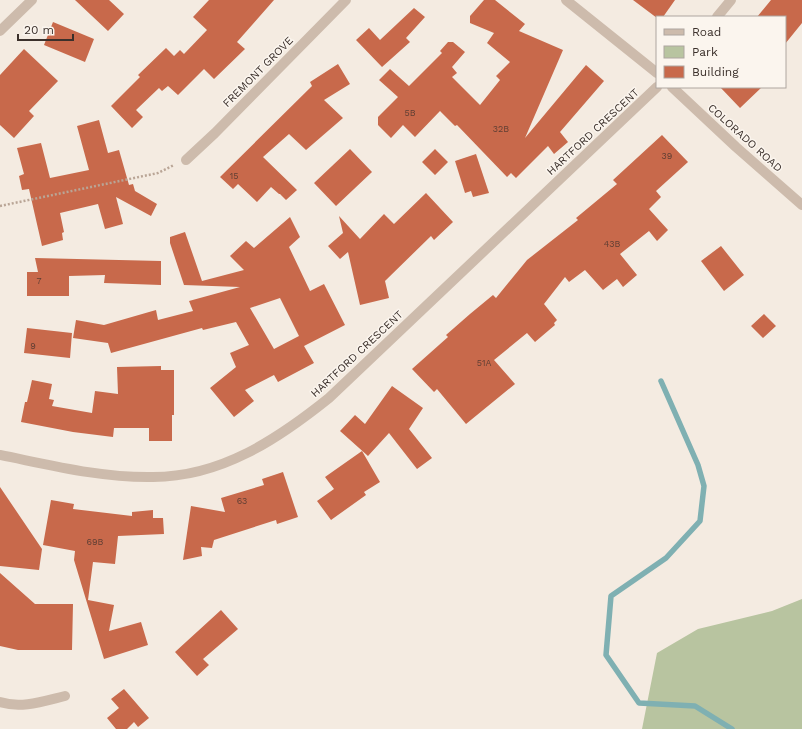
<svg xmlns="http://www.w3.org/2000/svg" width="802" height="729" font-family="'Work Sans',sans-serif">
<style>
.green{fill:#b8c4a0}
.lines{fill:none;stroke-linecap:round;stroke-linejoin:round}
.stream{stroke:#7fb0b2;stroke-width:5.5}
.building{fill:#c8694b;fill-rule:evenodd}
.path{stroke:#b9a596;stroke-width:2.5;stroke-dasharray:2 2;stroke-linecap:butt}
.minor{stroke:#cdbbac;stroke-width:10}
.tertiary{stroke:#cdbbac;stroke-width:10}
.labels{text-anchor:middle;dominant-baseline:central;stroke-width:3;stroke-linejoin:round;paint-order:stroke}
.number-label{font-size:9px;fill:#5e3e33}
.street-label{font-size:11px;fill:#3b302b;stroke:#fbf5ee}
</style>
<rect width="100%" height="100%" fill="#f4ebe1"/>
<path class="green" d="M 802,599 L 802,729 L 642,729 L 657,653 L 698,629 L 772,611 Z"/>
<g class="lines">
<path class="stream" d="M 661,381 L 698,465 L 704,486 L 700,521 L 666,558 L 611,596 L 606,655 L 639,703 L 695,706 L 732,729"/>
</g>
<path class="building" d="M 75,0 L 109,0 L 124,14 L 108,31 Z
M 209,0 L 274,0 L 237,42 L 245,49 L 214,79 L 204,69 L 178,95 L 168,86 L 162,91 L 159,88 L 136,110 L 143,117 L 132,128 L 111,106 L 140,77 L 138,75 L 166,48 L 174,56 L 180,50 L 184,54 L 207,30 L 193,17 Z
M 484,0 L 495,0 L 525,24 L 519,31 L 563,50 L 525,138 L 586,65 L 604,81 L 560,132 L 568,142 L 554,154 L 548,146 L 516,178 L 511,173 L 507,177 L 457,125 L 455,126 L 440,111 L 415,137 L 403,125 L 391,138 L 378,125 L 378,117 L 398,97 L 379,80 L 390,69 L 409,86 L 442,53 L 440,51 L 448,42 L 453,42 L 465,52 L 452,67 L 457,73 L 452,77 L 480,105 L 500,80 L 496,76 L 510,62 L 487,43 L 494,33 L 470,23 L 470,16 Z
M 633,0 L 675,0 L 663,17 L 657,17 L 657,18 Z
M 771,0 L 802,0 L 802,23 L 785,44 L 785,17 L 757,17 Z
M 414,8 L 425,17 L 406,38 L 410,42 L 382,67 L 356,40 L 369,28 L 380,40 Z
M 53,22 L 94,39 L 85,62 L 44,45 Z
M 24,49 L 58,81 L 29,111 L 34,116 L 14,138 L 0,125 L 0,75 Z
M 338,64 L 350,84 L 324,100 L 343,118 L 306,150 L 289,134 L 263,157 L 297,190 L 286,200 L 280,194 L 279,194 L 271,187 L 257,202 L 238,184 L 233,189 L 220,177 L 312,86 L 310,82 Z
M 720,87 L 762,87 L 740,108 Z
M 99,120 L 108,153 L 119,150 L 129,185 L 133,184 L 135,191 L 157,204 L 151,216 L 116,197 L 123,224 L 105,229 L 98,204 L 60,213 L 64,232 L 62,233 L 63,240 L 42,246 L 29,189 L 22,190 L 19,176 L 24,174 L 17,148 L 41,143 L 50,178 L 89,170 L 77,126 Z
M 662,135 L 688,162 L 656,191 L 661,197 L 649,209 L 668,230 L 657,241 L 649,231 L 620,254 L 637,275 L 623,287 L 617,279 L 603,290 L 585,270 L 569,282 L 565,277 L 544,304 L 557,320 L 554,323 L 555,325 L 535,342 L 527,333 L 494,360 L 515,384 L 466,424 L 437,389 L 434,392 L 412,369 L 448,337 L 446,335 L 470,314 L 493,295 L 496,298 L 527,260 L 578,220 L 576,218 L 617,184 L 613,180 Z
M 350,149 L 372,172 L 336,206 L 314,183 Z
M 435,149 L 448,162 L 435,175 L 422,162 Z
M 476,154 L 489,193 L 473,197 L 471,191 L 465,193 L 455,161 Z
M 426,193 L 453,222 L 434,240 L 431,236 L 385,281 L 389,298 L 360,305 L 348,252 L 340,259 L 328,246 L 343,233 L 339,216 L 360,239 L 384,214 L 394,224 Z
M 290,217 L 300,237 L 289,247 L 310,291 L 324,284 L 345,325 L 304,346 L 314,363 L 278,382 L 274,375 L 245,390 L 254,401 L 234,417 L 210,388 L 236,367 L 230,353 L 249,345 L 236,322 L 203,330 L 202,328 L 111,353 L 108,343 L 73,338 L 76,320 L 104,325 L 156,310 L 158,320 L 193,311 L 189,301 L 240,287 L 184,285 L 170,243 L 170,237 L 185,232 L 202,281 L 244,270 L 230,256 L 246,241 L 254,248 ZM 280,298 L 299,336 L 274,349 L 250,308 Z
M 721,246 L 744,275 L 724,291 L 701,261 Z
M 35,258 L 161,261 L 161,285 L 104,283 L 105,275 L 69,276 L 69,296 L 27,296 L 27,272 L 38,272 Z
M 764,314 L 776,326 L 763,338 L 751,326 Z
M 27,328 L 72,333 L 70,358 L 24,353 Z
M 161,366 L 161,370 L 174,370 L 174,415 L 172,415 L 172,441 L 149,441 L 149,428 L 114,428 L 113,437 L 73,432 L 21,422 L 25,402 L 27,402 L 32,380 L 52,384 L 49,399 L 54,400 L 52,406 L 92,413 L 95,391 L 118,394 L 117,367 Z
M 392,386 L 423,408 L 409,429 L 432,458 L 417,469 L 389,433 L 368,456 L 340,431 L 355,415 L 365,424 Z
M 362,451 L 380,482 L 364,492 L 366,495 L 331,520 L 317,501 L 334,489 L 325,477 Z
M 283,472 L 298,517 L 277,524 L 276,520 L 214,540 L 212,548 L 201,547 L 202,556 L 183,560 L 191,506 L 225,512 L 221,498 L 264,485 L 262,479 Z
M 0,487 L 42,549 L 39,570 L 0,566 Z
M 51,500 L 74,504 L 73,509 L 132,516 L 132,512 L 153,510 L 153,518 L 163,518 L 164,534 L 118,536 L 115,564 L 93,562 L 88,600 L 114,605 L 109,631 L 141,622 L 148,645 L 104,659 L 74,560 L 75,551 L 43,545 Z
M 0,573 L 35,604 L 73,604 L 72,650 L 18,650 L 0,646 Z
M 221,610 L 238,629 L 203,659 L 209,665 L 197,676 L 175,652 Z
M 124,689 L 149,718 L 138,727 L 134,722 L 127,729 L 116,729 L 107,718 L 119,708 L 111,699 Z"/>
<g class="lines">
<path class="path" d="M 0,206 L 158,173 L 174,165"/>
<path class="minor" d="M 566,0 L 657,73
M 717,17 L 731,0
M 672,87 L 736,147 L 802,205
M 186,160 L 215,133 L 346,0
M 0,455 C 50,465 101,478 153,477 C 221,477 278,439 329,398 L 657,87
M 0,702 C 21,709 44,701 65,696"/>
<path class="tertiary" d="M 0,31 L 32,0"/>
</g>
<g class="labels">
<g class="number-label">
<text x="410" y="113">5B</text>
<text x="501" y="129">32B</text>
<text x="667" y="156">39</text>
<text x="234" y="176">15</text>
<text x="612" y="244">43B</text>
<text x="39" y="281">7</text>
<text x="33" y="346">9</text>
<text x="484" y="363">51A</text>
<text x="242" y="501">63</text>
<text x="95" y="542">69B</text>
</g>
<g class="street-label">
<text transform="translate(258 72) rotate(-45)">FREMONT GROVE</text>
<text transform="translate(593 132) rotate(-43)">HARTFORD CRESCENT</text>
<text transform="translate(745 138) rotate(42)">COLORADO ROAD</text>
<text transform="translate(357 354) rotate(-43)">HARTFORD CRESCENT</text>
</g>
</g>
<rect x="656" y="16" width="130" height="72" fill="#fbf5ee" stroke="#aea6a0"/>
<rect x="664" y="29" width="20" height="6" fill="#cdbbac" stroke="#aea6a0"/>
<text x="692" y="36" font-size="12" fill="#3b302b">Road</text>
<rect x="664" y="46" width="20" height="12" fill="#b8c4a0" stroke="#aea6a0"/>
<text x="692" y="56" font-size="12" fill="#3b302b">Park</text>
<rect x="664" y="66" width="20" height="12" fill="#c8694b" stroke="#aea6a0"/>
<text x="692" y="76" font-size="12" fill="#3b302b">Building</text>
<path d="M18 34v6h55v-6" fill="none" stroke="#3b302b" stroke-width="2"/>
<text x="24" y="34" font-size="12" fill="#3b302b" stroke="#fbf5ee" stroke-width="3" paint-order="stroke">20 m</text>
</svg>
